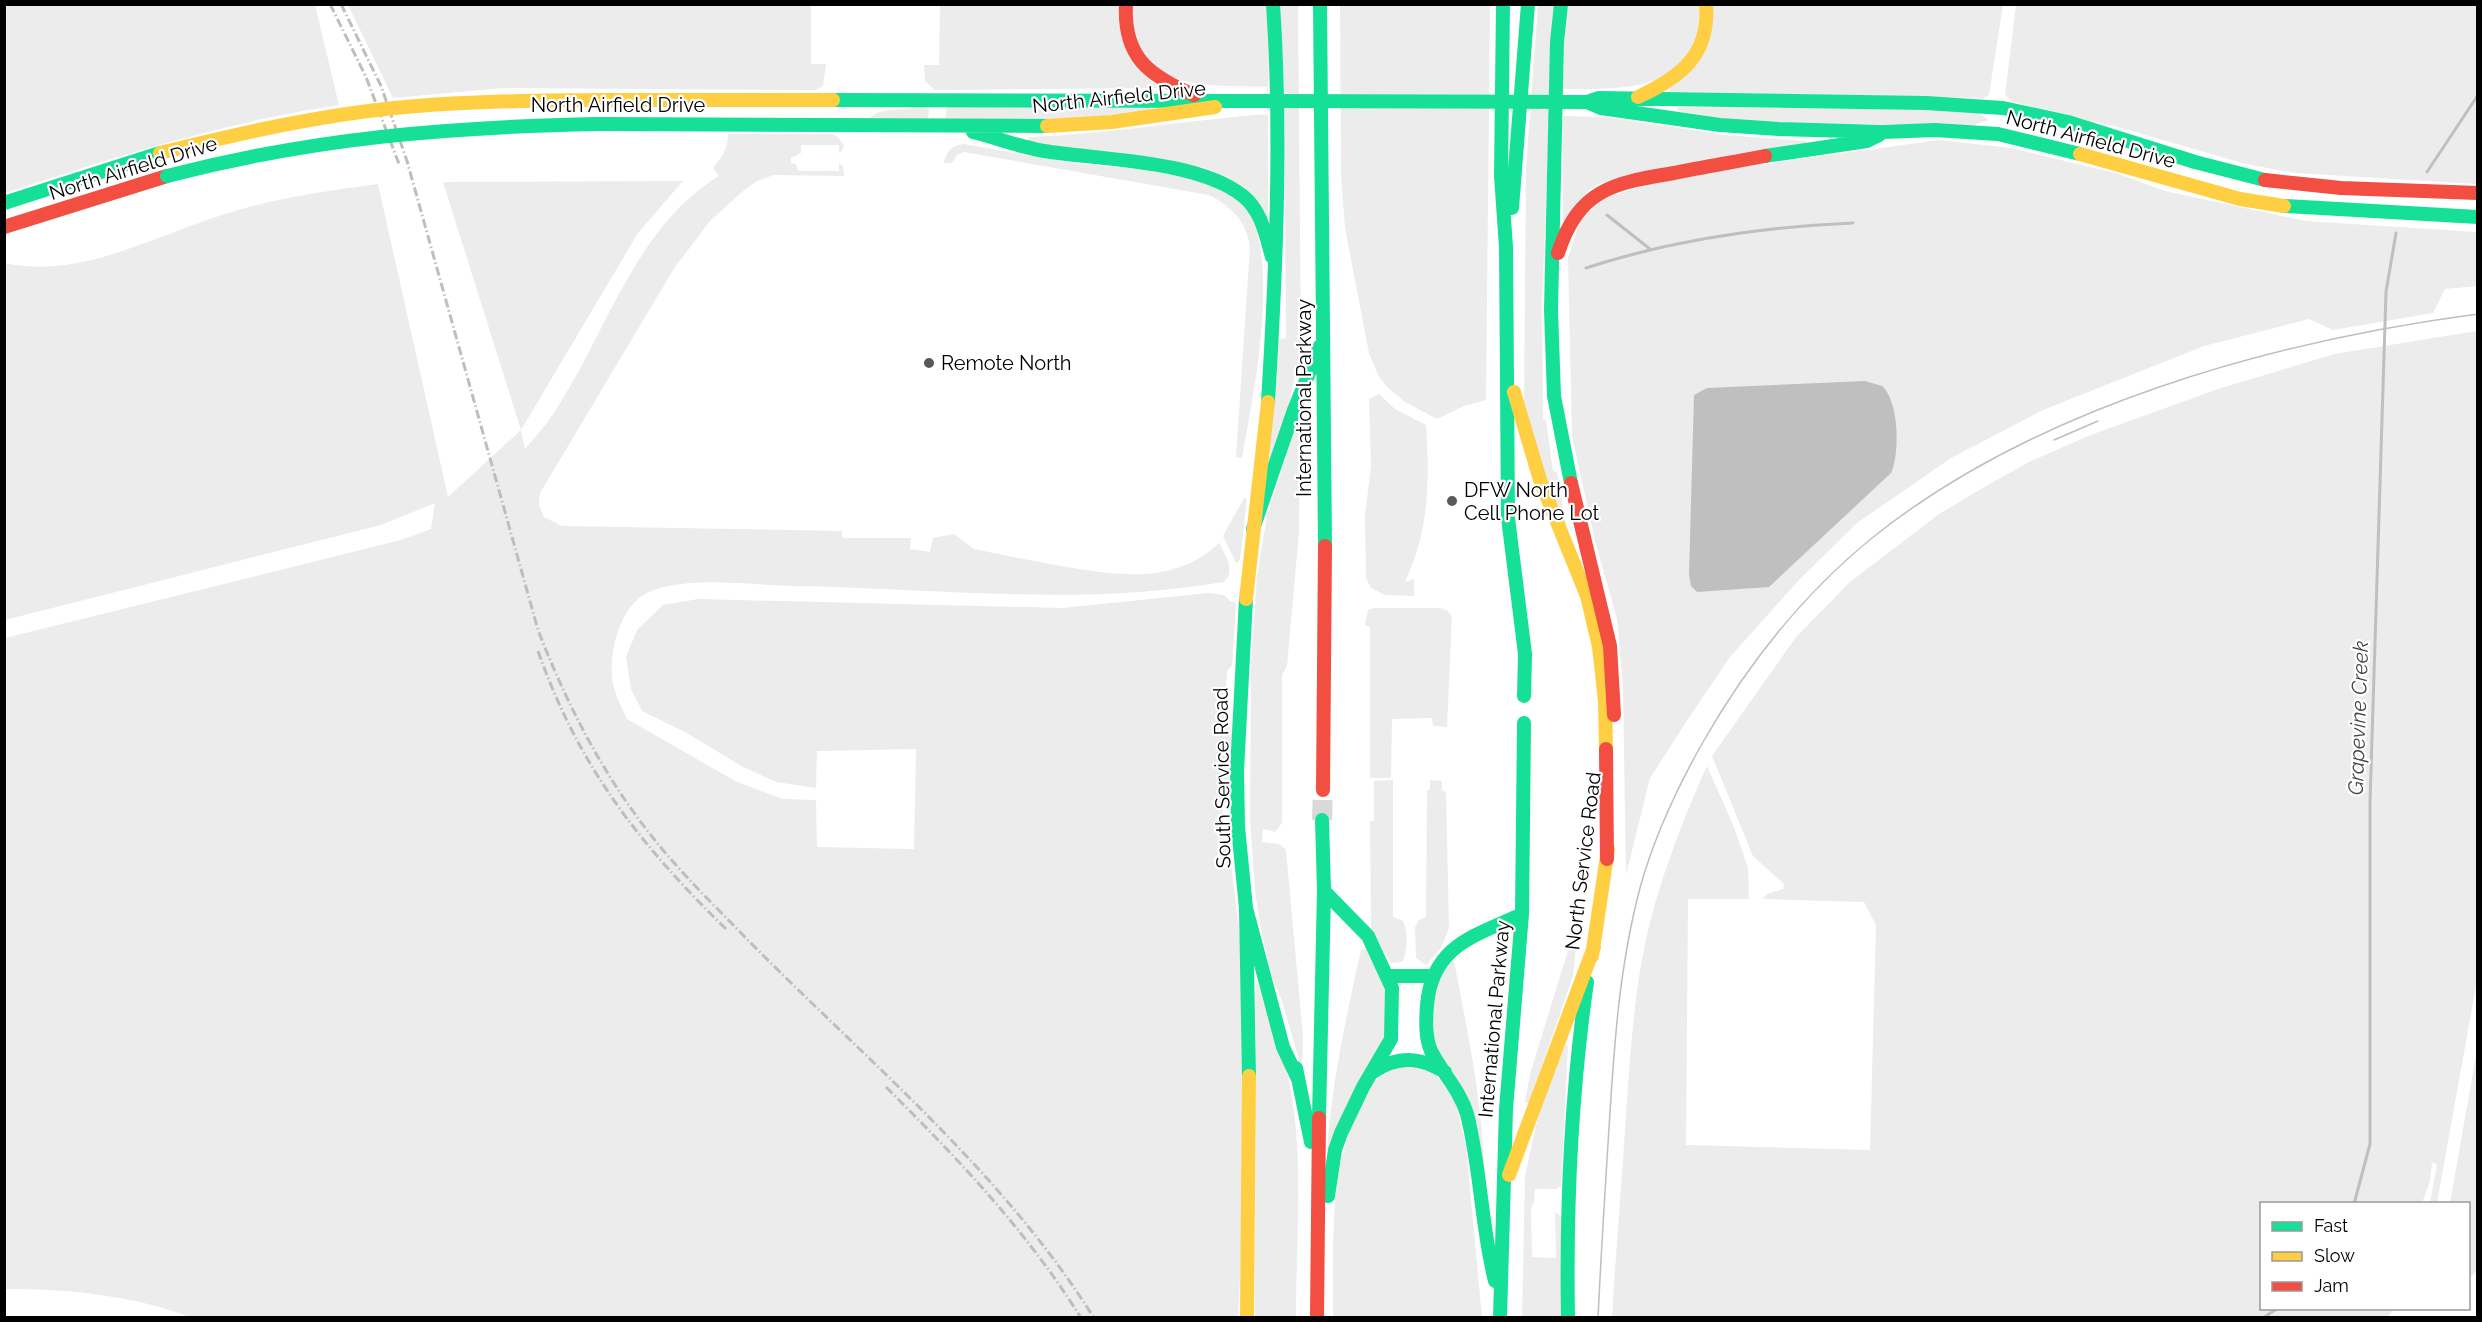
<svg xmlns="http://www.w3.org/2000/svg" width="2482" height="1322" font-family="Raleway,sans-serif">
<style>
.green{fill:#ececec}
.water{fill:#bfbfbf}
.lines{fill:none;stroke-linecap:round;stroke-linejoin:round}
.stream{stroke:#bfbfbf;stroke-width:3}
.highway-tunnel{stroke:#d9d9d9;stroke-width:20;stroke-dasharray:20 10;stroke-linecap:butt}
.fast{stroke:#16e098;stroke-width:14}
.slow{stroke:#ffcf43;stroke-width:14}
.jam{stroke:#f24e42;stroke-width:14}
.tram{stroke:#bebebe;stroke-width:1.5}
.rail{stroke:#bebebe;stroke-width:3;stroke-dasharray:9 3 1.5 3;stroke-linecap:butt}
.fast-bridge{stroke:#16e098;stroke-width:14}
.slow-bridge{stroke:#ffcf43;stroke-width:14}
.poi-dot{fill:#595959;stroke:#fff;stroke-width:2}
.labels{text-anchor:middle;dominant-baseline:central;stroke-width:4.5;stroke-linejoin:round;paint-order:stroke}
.street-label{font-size:20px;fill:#000;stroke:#fff}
.poi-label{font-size:20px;fill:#000;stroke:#fff;text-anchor:start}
.water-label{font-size:21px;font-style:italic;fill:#444;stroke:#fff}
</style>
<rect width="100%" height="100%" fill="#fff"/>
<path class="green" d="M 1130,4 L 1266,5 L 1268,10 L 1268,220 L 1244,187 L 1207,168 L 1028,142 L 1029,137 C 1109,134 1188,120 1268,114 L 1267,87 C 1202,85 1131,92 1130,4 Z
M 4,5 L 315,5 L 339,105 C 225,122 114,157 5,193 Z
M 348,5 L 811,5 L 811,64 L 826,64 L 823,86 L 815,90 L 503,88 L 393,98 Z
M 940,5 L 1119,5 C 1115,39 1136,65 1159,88 L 935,90 L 925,81 L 924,65 L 939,65 Z
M 1277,5 L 1298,5 L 1301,348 L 1286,417 L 1265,477 L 1276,394 L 1279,339 L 1286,338 L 1284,67 Z
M 1340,5 L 1490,5 L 1486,400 L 1464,406 L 1437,419 L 1405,402 L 1387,387 L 1378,375 L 1369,353 L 1345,228 L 1341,175 Z
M 1538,5 L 1554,5 L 1542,302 L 1543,419 L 1546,420 L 1553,471 L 1557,472 L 1567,530 L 1540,462 L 1524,401 L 1526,169 Z
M 1566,5 L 1699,5 C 1702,92 1628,89 1563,89 Z
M 1710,5 L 2003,5 L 1989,95 L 1983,98 L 1670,92 L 1669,86 L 1686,75 Z
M 2016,5 L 2477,5 L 2477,184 L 2295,173 L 2246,164 L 2114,126 L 2013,102 L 2005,95 Z
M 919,105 L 929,109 L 928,120 L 869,119 C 883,104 903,114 919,105 Z
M 947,105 L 1150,105 L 1150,110 C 1081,122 1014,120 945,119 Z
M 1678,107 L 1974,110 L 1989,120 L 1971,126 L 1746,122 L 1677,111 Z
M 1563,116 L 1605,117 L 1725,135 L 1806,141 L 1807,145 L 1604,182 L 1590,189 L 1563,221 Z
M 728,134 L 832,134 L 838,137 L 844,146 L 841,152 L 839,153 L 839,145 L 801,145 L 801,153 L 791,158 L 791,163 L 796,164 L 798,171 L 839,171 L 839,163 L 843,166 L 844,176 L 774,175 L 757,181 L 743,191 L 710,221 L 675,267 L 540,493 L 539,505 L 544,517 L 562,526 L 842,531 L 842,538 L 911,538 L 910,549 L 930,552 L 933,538 L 954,534 L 974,549 C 1003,555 1032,561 1061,566 C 1116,575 1174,586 1219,543 C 1225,554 1237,573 1223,582 C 1081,607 935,588 792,586 C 749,585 686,575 647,593 C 620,606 610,649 612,677 C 613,691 621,706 627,719 L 735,781 L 783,799 L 816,800 L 817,847 L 914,849 L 916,749 L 817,751 L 816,788 L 776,782 L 743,767 L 685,732 L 642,711 L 631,689 L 626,657 L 637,630 L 663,605 L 698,599 L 1063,608 L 1208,593 L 1224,595 L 1230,601 L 1236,603 L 1232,666 L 1227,671 C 1227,686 1222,709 1226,723 C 1228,726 1230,727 1231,731 C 1240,767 1208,821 1230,854 L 1243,965 L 1244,1194 L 1238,1317 L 193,1318 C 132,1295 69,1289 5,1289 L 5,638 L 401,540 L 431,529 L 435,503 L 381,525 L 5,620 L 5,263 C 79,280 156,235 225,214 C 276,198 326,191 378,184 L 448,497 L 521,430 L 443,182 L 683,181 L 638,233 L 521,430 L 525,449 C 533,439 543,429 551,417 C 605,339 633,228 719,176 L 713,168 C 722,157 728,149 728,134 Z
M 1939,140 L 2011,148 L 2119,174 L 2165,191 L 2306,221 L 2477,232 L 2478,286 L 2445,289 L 2433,313 L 2333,330 L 2309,319 L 2204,346 L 2043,410 L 1951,458 L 1857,523 L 1799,580 L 1730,657 L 1688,719 L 1650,778 L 1626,875 L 1623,687 L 1617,619 L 1595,541 L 1572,436 L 1568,258 L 1580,221 L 1603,199 L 1644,185 L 1730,169 Z
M 964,144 C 998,150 1033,157 1067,162 C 1109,167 1200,172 1233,194 C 1289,233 1252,400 1242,458 L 1236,457 L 1250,247 C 1247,222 1231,206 1209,195 L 964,152 L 957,155 L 952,163 L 944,163 C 946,152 952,145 964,144 Z
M 2477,331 L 2477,980 L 2437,1203 L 2430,1203 L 2437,1164 L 2432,1163 L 2430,1181 L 2422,1203 L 2262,1204 L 2262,1308 L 2394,1309 L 2388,1317 L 1612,1317 C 1616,1249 1622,1182 1626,1114 C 1631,1044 1635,974 1654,907 C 1668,859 1686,812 1707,766 L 1734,827 L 1748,868 L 1749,899 L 1688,899 L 1686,1145 L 1870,1150 L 1876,925 L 1864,902 L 1763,899 L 1767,894 L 1783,889 L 1784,884 L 1753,856 L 1712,756 L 1796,637 L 1850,582 L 1939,514 L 1986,486 L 2029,462 L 2088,436 L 2218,389 L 2334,354 Z
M 1379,394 L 1395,409 L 1426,425 C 1430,480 1429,531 1405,582 L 1414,579 L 1414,596 L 1385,595 L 1371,588 L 1366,578 L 1365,516 L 1371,466 L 1369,399 Z
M 1295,428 L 1300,428 L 1299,532 L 1287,666 L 1282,675 L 1282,823 L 1275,832 L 1263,829 L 1262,842 L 1279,844 L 1286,850 L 1303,1036 L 1302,1070 L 1281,998 L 1272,978 L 1260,925 L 1255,890 L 1250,821 L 1251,665 L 1257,576 L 1267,516 Z
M 1244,498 L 1247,499 L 1240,560 L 1236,563 L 1223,536 Z
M 1374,608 L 1440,608 L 1448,611 L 1452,617 L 1447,727 L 1433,726 L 1432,718 L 1392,719 L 1391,778 L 1370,778 L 1370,627 L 1365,625 L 1368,610 Z
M 1393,780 L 1393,917 L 1403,921 C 1408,931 1408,953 1402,962 L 1391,963 L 1371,928 L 1370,821 L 1374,821 L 1374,781 Z
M 1430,780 L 1442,781 L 1442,790 L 1446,792 L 1449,928 L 1441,948 L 1426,965 L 1416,958 L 1415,927 L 1419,920 L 1426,917 L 1427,790 L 1430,790 Z
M 1570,944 L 1576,946 L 1573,976 L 1529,1103 L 1525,1102 L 1530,1074 Z
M 1369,949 L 1386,980 L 1386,1043 L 1327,1151 C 1332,1082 1346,1017 1361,950 Z
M 1453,956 C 1469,1039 1485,1112 1485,1198 L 1476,1148 L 1434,1044 L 1434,981 Z
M 1256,980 C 1267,1014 1283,1050 1290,1085 C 1304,1160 1296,1241 1296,1317 L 1255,1318 Z
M 1565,1045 L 1568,1046 L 1561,1186 L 1556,1189 L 1535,1189 L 1534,1202 L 1531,1209 L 1532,1257 L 1556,1258 L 1555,1212 L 1562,1217 L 1561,1317 L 1522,1318 L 1525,1176 L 1541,1103 Z
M 2477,1050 L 2478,1270 L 2469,1278 L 2468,1204 L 2450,1203 Z
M 1396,1066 L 1434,1072 L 1455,1101 L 1466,1147 L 1482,1317 L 1333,1318 C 1334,1238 1326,1151 1374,1083 C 1379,1076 1389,1071 1396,1066 Z"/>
<path class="water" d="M 1865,381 L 1882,386 C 1899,401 1900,453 1891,473 L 1769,587 L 1697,592 L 1691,586 L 1689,575 L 1694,395 L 1707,388 Z"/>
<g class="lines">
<path class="stream" d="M 2427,172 L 2478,95
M 1607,215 L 1650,249
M 1586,268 C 1672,240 1762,227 1853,223
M 2354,1204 L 2370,1144 L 2370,802 L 2386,292 L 2396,233
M 2263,1318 L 2278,1308"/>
<path class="highway-tunnel" d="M 1322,820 L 1323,790"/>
<path class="fast" d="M 1320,4 L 1325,546
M 1503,4 L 1501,176 L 1506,247 L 1508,518 L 1525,654 L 1524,696
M 1561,4 L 1557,42 L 1551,310 L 1554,396 L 1571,483
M 833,100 L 1242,101
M 1590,101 L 1599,98 L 1926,103 L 2003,108 L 2068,122 L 2195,162 L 2265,180
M 1587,102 L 1601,108 L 1720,125 L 1779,129 L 1883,132 L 1935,130 L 1998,134 L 2080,154
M 598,124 L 1047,126
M 973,132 C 997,138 1020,147 1044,151 C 1100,160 1198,160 1243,196 C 1261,210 1266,236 1272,257
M 1765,156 L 1867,141 L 1879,135
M 4,203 L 160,153
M 2284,206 L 2478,217
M 1512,208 L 1528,4
M 1268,402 C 1276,270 1282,136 1273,4
M 1253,529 L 1294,410 L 1320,346
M 1246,599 L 1237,771 L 1238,827 L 1246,908 L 1249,1076
M 1324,891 L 1368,936 L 1392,988 L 1391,1039 L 1363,1087 L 1341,1133 L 1335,1150 L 1328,1196
M 1246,908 L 1283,1047 L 1298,1079
M 1388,976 L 1432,976
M 1296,1068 L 1311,1142
M 1373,1072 C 1398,1055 1420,1057 1445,1072
M 1319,1118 L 1324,891 L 1322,820
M 1495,1281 C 1481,1226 1481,1169 1467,1114 C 1460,1090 1442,1073 1431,1051 C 1425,1037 1426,1020 1427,1005 C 1432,945 1475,936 1522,914
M 1500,1318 L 1506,1109 L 1522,914 L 1524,723
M 1568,1318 C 1566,1205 1571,1094 1587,982"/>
<path class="slow" d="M 1638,97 C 1681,77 1710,55 1706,4
M 595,100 L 833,100
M 1047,126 L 1112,122 L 1215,107
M 2080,154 L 2240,199 L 2284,206
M 1514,392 L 1540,480 L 1587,596 L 1599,647 L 1605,701 L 1606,749
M 1246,599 L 1268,402
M 1592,956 L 1608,849
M 1509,1175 L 1594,947
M 1247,1318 L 1249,1076"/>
<path class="jam" d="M 1126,4 C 1123,57 1149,76 1194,95
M 2265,180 L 2341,188 L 2478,193
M 4,227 L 167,176
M 1558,253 C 1579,189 1613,183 1674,173 C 1704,167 1734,162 1765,156
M 1571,483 L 1610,646 L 1614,715
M 1606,749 L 1607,859
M 1323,790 L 1325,546
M 1317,1318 L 1319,1118"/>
<path class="tram" d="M 2054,440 L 2098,421
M 1598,1318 C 1601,1254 1605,1191 1609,1128 C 1614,1047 1619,967 1640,888 C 1654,837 1677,788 1703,742 C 1747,665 1803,594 1872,538 C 2035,407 2273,341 2478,314"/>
<path class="rail" d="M 330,4 L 366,77 L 399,164
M 341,4 L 381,86 L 407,161 L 538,630 C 567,705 604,777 654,839 C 680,872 711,902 740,932 C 862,1057 1000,1168 1094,1318
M 538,651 C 579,768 641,846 728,931
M 886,1087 C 958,1159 1027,1231 1081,1318"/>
<path class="fast-bridge" d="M 1242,101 L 1587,102
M 167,176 C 313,138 448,127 598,124"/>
<path class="slow-bridge" d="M 160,153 C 237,134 315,116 394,108 C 461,101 528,101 595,100"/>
</g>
<g class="poi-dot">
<circle cx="929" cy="363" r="6"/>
<circle cx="1452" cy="501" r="6"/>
</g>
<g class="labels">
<g class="street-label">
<text transform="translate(1119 97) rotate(-6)">North Airfield Drive</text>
<text x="618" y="105">North Airfield Drive</text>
<text transform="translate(2091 139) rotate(15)">North Airfield Drive</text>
<text transform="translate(133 168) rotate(-17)">North Airfield Drive</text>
<text transform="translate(1304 398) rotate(-90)">International Parkway</text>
<text transform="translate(1222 778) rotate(-91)">South Service Road</text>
<text transform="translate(1583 861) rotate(-83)">North Service Road</text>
<text transform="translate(1494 1019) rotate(-85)">International Parkway</text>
</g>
<g class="poi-label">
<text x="941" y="363">Remote North</text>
<text x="1464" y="490">DFW North<tspan x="1464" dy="23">Cell Phone Lot</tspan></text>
</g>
<g class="water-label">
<text transform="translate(2358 718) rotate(-88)">Grapevine Creek</text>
</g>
</g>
<rect width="2482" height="1322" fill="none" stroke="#000000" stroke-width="12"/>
<rect x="2260" y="1202" width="210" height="108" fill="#ffffff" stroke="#999999" stroke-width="1.5"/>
<rect x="2272" y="1222" width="30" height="9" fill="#16e098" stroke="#999999" stroke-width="1.5"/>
<text x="2314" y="1232" font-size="18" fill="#000000">Fast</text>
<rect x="2272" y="1252" width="30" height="9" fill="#ffcf43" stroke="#999999" stroke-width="1.5"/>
<text x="2314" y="1262" font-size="18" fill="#000000">Slow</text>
<rect x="2272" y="1282" width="30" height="9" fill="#f24e42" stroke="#999999" stroke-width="1.5"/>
<text x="2314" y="1292" font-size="18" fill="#000000">Jam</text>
</svg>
